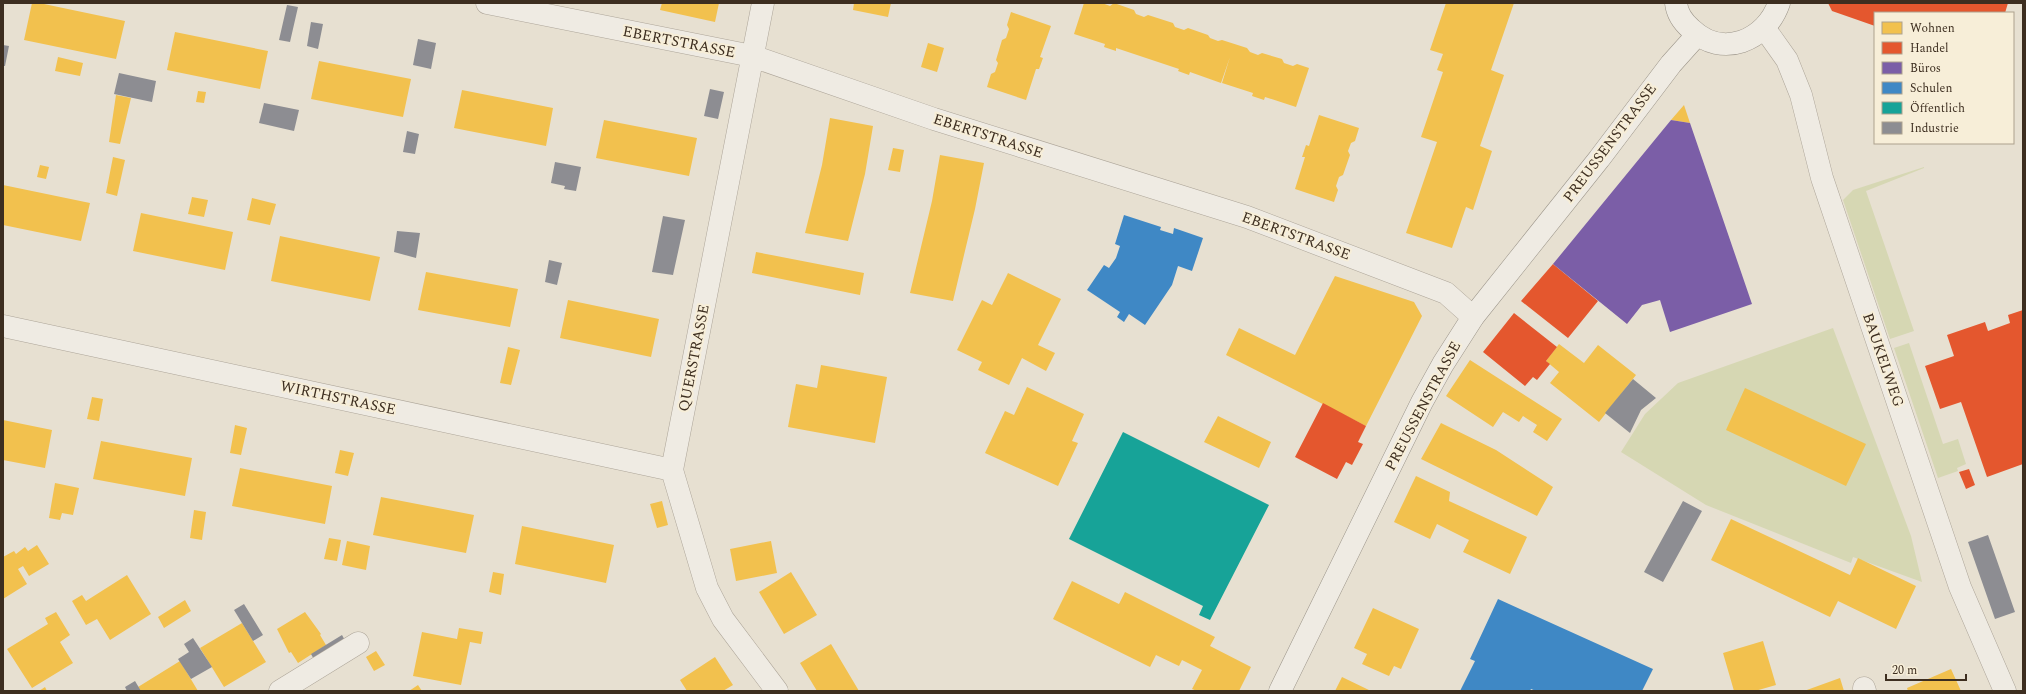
<svg xmlns="http://www.w3.org/2000/svg" width="2026" height="694" font-family="Spectral,serif">
<style>
.green{fill:#d6d7b3}
.homes{fill:#f2c14e}
.shops{fill:#e4572e}
.offices{fill:#7b5ea7}
.schools{fill:#3f88c5}
.public{fill:#17a398}
.industry{fill:#8d8d92}
.lines{fill:none;stroke-linecap:round;stroke-linejoin:round}
.street-casing{stroke:#ada599;stroke-width:23}
.secondary-casing{stroke:#9c958a;stroke-width:23}
.street{stroke:#efebe3;stroke-width:22}
.secondary{stroke:#efebe3;stroke-width:22}
.labels{text-anchor:middle;dominant-baseline:central;stroke-width:4;stroke-linejoin:round;paint-order:stroke}
.street-label{font-size:15px;fill:#3d2e20;stroke:#f7eed8}
</style>
<rect width="100%" height="100%" fill="#e7e0d1"/>
<path class="green" d="M 1924,167 L 1924,168 L 1866,191 L 1914,331 L 1890,339 L 1843,200 L 1853,190 Z
M 1833,328 L 1911,536 L 1922,582 L 1853,557 L 1851,563 L 1706,505 L 1621,452 L 1645,414 L 1678,383 Z
M 1909,343 L 1943,444 L 1958,439 L 1966,464 L 1957,468 L 1958,471 L 1938,478 L 1894,348 Z"/>
<path class="homes" d="M 32,3 L 44,4 L 125,21 L 116,59 L 24,40 Z
M 662,3 L 719,3 L 715,22 L 660,10 Z
M 854,3 L 891,3 L 888,17 L 853,10 Z
M 1084,3 L 1102,3 L 1110,6 L 1114,3 L 1134,10 L 1136,14 L 1144,17 L 1148,15 L 1173,23 L 1175,27 L 1184,30 L 1188,28 L 1208,35 L 1210,38 L 1218,41 L 1222,40 L 1247,48 L 1250,52 L 1258,55 L 1262,53 L 1282,59 L 1284,63 L 1293,66 L 1297,64 L 1309,68 L 1296,107 L 1265,97 L 1264,100 L 1252,96 L 1253,93 L 1222,83 L 1230,57 L 1221,83 L 1190,72 L 1189,75 L 1178,71 L 1179,69 L 1116,48 L 1116,51 L 1104,47 L 1105,44 L 1074,34 Z
M 1446,3 L 1514,3 L 1491,70 L 1504,75 L 1480,146 L 1492,151 L 1473,210 L 1466,207 L 1452,248 L 1406,233 L 1437,142 L 1421,137 L 1443,72 L 1437,70 L 1443,54 L 1430,50 Z
M 1011,12 L 1051,26 L 1040,57 L 1043,58 L 1039,69 L 1036,69 L 1026,100 L 987,87 L 991,74 L 995,72 L 998,63 L 996,60 L 1002,40 L 1006,38 L 1009,29 L 1007,25 Z
M 175,32 L 268,51 L 260,89 L 167,70 Z
M 928,43 L 944,48 L 937,72 L 921,67 Z
M 58,57 L 83,63 L 80,76 L 55,71 Z
M 319,61 L 411,79 L 403,117 L 311,99 Z
M 462,90 L 553,108 L 546,146 L 454,128 Z
M 198,91 L 206,92 L 204,103 L 196,102 Z
M 116,95 L 131,98 L 120,144 L 109,142 Z
M 1684,105 L 1690,123 L 1671,120 Z
M 1319,115 L 1359,128 L 1355,141 L 1351,143 L 1348,151 L 1350,155 L 1343,175 L 1339,177 L 1336,186 L 1338,190 L 1334,202 L 1295,189 L 1305,157 L 1302,157 L 1306,145 L 1309,146 Z
M 830,118 L 873,126 L 865,174 L 848,241 L 805,233 L 822,165 Z
M 604,120 L 697,138 L 689,176 L 596,158 Z
M 893,148 L 904,150 L 900,172 L 888,170 Z
M 940,155 L 984,163 L 975,209 L 953,301 L 910,293 L 932,201 Z
M 113,157 L 125,160 L 117,196 L 106,193 Z
M 40,165 L 49,167 L 46,179 L 37,177 Z
M 3,185 L 90,203 L 81,241 L 3,225 Z
M 192,197 L 208,200 L 204,217 L 188,214 Z
M 252,198 L 276,204 L 270,225 L 247,220 Z
M 141,213 L 233,232 L 225,270 L 133,251 Z
M 280,236 L 380,257 L 370,301 L 271,281 Z
M 756,252 L 864,273 L 860,295 L 752,273 Z
M 426,272 L 518,289 L 510,327 L 418,310 Z
M 1008,273 L 1061,299 L 1038,345 L 1055,353 L 1046,371 L 1022,358 L 1009,385 L 978,370 L 982,362 L 957,350 L 982,300 L 992,305 Z
M 1335,276 L 1414,302 L 1422,316 L 1366,426 L 1226,355 L 1239,328 L 1295,355 Z
M 568,300 L 659,319 L 651,357 L 560,338 Z
M 1559,344 L 1584,363 L 1598,345 L 1636,375 L 1599,422 L 1550,383 L 1559,372 L 1546,361 Z
M 508,347 L 520,350 L 511,385 L 500,383 Z
M 1470,360 L 1562,419 L 1547,441 L 1533,432 L 1537,425 L 1523,416 L 1519,422 L 1503,412 L 1493,427 L 1446,396 Z
M 821,365 L 887,377 L 875,443 L 788,427 L 796,384 L 817,388 Z
M 1027,387 L 1084,414 L 1072,441 L 1078,443 L 1058,486 L 985,453 L 1005,411 L 1014,415 Z
M 1745,388 L 1866,444 L 1846,486 L 1726,430 Z
M 92,397 L 103,399 L 99,421 L 87,419 Z
M 1218,416 L 1271,442 L 1259,468 L 1204,442 Z
M 3,420 L 52,430 L 45,468 L 3,460 Z
M 1441,423 L 1496,450 L 1553,487 L 1537,516 L 1421,459 Z
M 235,425 L 247,428 L 241,455 L 230,453 Z
M 101,441 L 192,458 L 185,496 L 93,479 Z
M 340,450 L 354,453 L 348,476 L 335,473 Z
M 240,468 L 332,486 L 325,524 L 232,506 Z
M 1416,476 L 1450,492 L 1449,501 L 1527,537 L 1510,574 L 1463,552 L 1469,540 L 1437,524 L 1430,539 L 1394,522 Z
M 55,483 L 79,488 L 73,515 L 62,513 L 60,520 L 49,518 Z
M 381,497 L 474,515 L 466,553 L 373,535 Z
M 662,501 L 668,525 L 657,528 L 650,504 Z
M 194,510 L 206,512 L 202,540 L 190,538 Z
M 1731,519 L 1850,575 L 1858,558 L 1916,586 L 1896,629 L 1838,601 L 1830,617 L 1711,560 Z
M 522,526 L 614,545 L 606,583 L 515,564 Z
M 329,538 L 341,540 L 337,561 L 324,559 Z
M 347,541 L 370,546 L 366,570 L 342,565 Z
M 771,541 L 777,573 L 736,581 L 730,549 Z
M 37,545 L 49,564 L 29,576 L 23,566 L 18,569 L 27,584 L 3,599 L 3,557 L 14,551 L 16,554 L 25,547 L 28,551 Z
M 493,572 L 504,574 L 501,595 L 489,592 Z
M 791,572 L 817,615 L 784,634 L 759,592 Z
M 127,575 L 151,614 L 110,640 L 97,619 L 86,625 L 72,601 L 82,595 L 86,601 Z
M 1072,581 L 1119,604 L 1125,592 L 1215,637 L 1210,646 L 1251,667 L 1239,691 L 1197,691 L 1192,689 L 1202,670 L 1182,660 L 1179,666 L 1156,655 L 1150,667 L 1053,619 Z
M 185,600 L 191,611 L 164,628 L 158,617 Z
M 1373,608 L 1419,629 L 1401,669 L 1394,666 L 1389,676 L 1362,664 L 1367,654 L 1354,648 Z
M 56,612 L 70,635 L 60,642 L 73,663 L 32,688 L 7,649 L 48,624 L 45,618 Z
M 305,612 L 321,634 L 320,635 L 326,645 L 298,663 L 291,652 L 289,653 L 277,629 Z
M 242,623 L 266,662 L 224,687 L 200,648 Z
M 459,628 L 483,632 L 481,644 L 470,642 L 461,685 L 413,676 L 422,632 L 457,639 Z
M 1763,641 L 1776,685 L 1755,691 L 1734,691 L 1723,653 Z
M 831,644 L 859,691 L 817,691 L 800,663 Z
M 376,651 L 385,665 L 374,671 L 366,657 Z
M 715,657 L 733,685 L 723,691 L 687,691 L 680,680 Z
M 180,661 L 198,691 L 141,691 L 138,687 Z
M 1951,669 L 1961,691 L 1908,691 L 1907,688 Z
M 1342,677 L 1371,691 L 1335,691 Z
M 1840,678 L 1844,691 L 1804,691 Z
M 418,685 L 422,691 L 409,691 Z
M 45,687 L 47,691 L 39,691 Z"/>
<path class="shops" d="M 1828,3 L 2008,3 L 2005,13 L 1875,13 L 1875,26 L 1832,11 Z
M 1553,264 L 1598,301 L 1568,338 L 1521,301 Z
M 2023,310 L 2023,464 L 1987,477 L 1961,402 L 1940,409 L 1925,366 L 1954,356 L 1947,335 L 1985,322 L 1988,331 L 2010,323 L 2008,315 Z
M 1514,313 L 1557,347 L 1546,361 L 1550,364 L 1537,380 L 1533,377 L 1525,386 L 1483,352 Z
M 1323,403 L 1366,426 L 1358,442 L 1363,444 L 1352,465 L 1346,462 L 1337,479 L 1295,457 Z
M 1969,469 L 1975,485 L 1966,489 L 1959,472 Z"/>
<path class="offices" d="M 1671,120 L 1690,123 L 1752,304 L 1670,332 L 1660,300 L 1642,305 L 1627,324 L 1553,264 Z"/>
<path class="schools" d="M 1124,215 L 1161,227 L 1160,230 L 1173,234 L 1174,228 L 1203,238 L 1192,271 L 1178,266 L 1172,285 L 1145,325 L 1129,314 L 1124,322 L 1117,317 L 1120,312 L 1087,290 L 1104,265 L 1109,268 L 1116,258 L 1120,246 L 1115,244 Z
M 1498,599 L 1653,669 L 1642,691 L 1536,691 L 1531,689 L 1530,691 L 1460,691 L 1475,661 L 1470,659 Z"/>
<path class="public" d="M 1123,432 L 1269,505 L 1210,620 L 1199,615 L 1203,606 L 1069,539 Z"/>
<path class="industry" d="M 287,5 L 298,7 L 290,42 L 279,40 Z
M 311,22 L 323,24 L 318,49 L 307,46 Z
M 418,39 L 436,43 L 431,69 L 413,65 Z
M 3,45 L 9,46 L 5,66 L 3,66 Z
M 119,73 L 156,81 L 152,102 L 114,94 Z
M 710,89 L 724,92 L 718,119 L 704,116 Z
M 264,103 L 299,110 L 294,131 L 259,123 Z
M 407,131 L 419,134 L 415,154 L 403,152 Z
M 555,162 L 581,167 L 576,191 L 564,189 L 565,186 L 551,183 Z
M 663,216 L 685,220 L 673,275 L 652,272 Z
M 397,231 L 420,233 L 416,258 L 394,252 Z
M 549,260 L 562,263 L 557,285 L 545,282 Z
M 1633,379 L 1656,398 L 1641,410 L 1630,433 L 1605,413 Z
M 1683,501 L 1702,511 L 1663,582 L 1644,572 Z
M 1988,535 L 2015,612 L 1995,619 L 1968,542 Z
M 244,604 L 263,635 L 253,641 L 234,610 Z
M 342,635 L 348,646 L 317,665 L 311,654 Z
M 193,638 L 212,667 L 191,679 L 178,659 L 189,652 L 184,644 Z
M 135,681 L 141,691 L 127,691 L 125,687 Z"/>
<g class="lines">
<g class="street-casing">
<path id="street" d="M 487,3 L 752,56 L 934,119 L 1247,217 L 1446,293 L 1473,317
M 763,3 L 672,470 L 707,588 L 723,619 L 777,691
M 1765,29 L 1787,60 L 1801,95 L 1822,178 L 1960,587 L 2005,691
M 3,326 L 672,470
M 1864,688 L 1865,691
M 280,691 L 358,643"/>
</g>
<g class="secondary-casing">
<path id="secondary" d="M 1676,3 C 1677,13 1683,22 1691,29 C 1722,59 1766,41 1779,3
M 1280,691 L 1422,402 L 1443,364 L 1473,317 L 1599,159 L 1671,64 L 1697,35"/>
</g>
<use href="#street" class="street"/>
<use href="#secondary" class="secondary"/>
</g>
<g class="labels">
<g class="street-label">
<text transform="translate(679 42) rotate(11)">EBERTSTRASSE</text>
<text transform="translate(988 136) rotate(18)">EBERTSTRASSE</text>
<text transform="translate(1610 143) rotate(-53)">PREUSSENSTRASSE</text>
<text transform="translate(1296 236) rotate(20)">EBERTSTRASSE</text>
<text transform="translate(694 358) rotate(-79)">QUERSTRASSE</text>
<text transform="translate(1883 360) rotate(71)">BAUKELWEG</text>
<text transform="translate(338 398) rotate(12)">WIRTHSTRASSE</text>
<text transform="translate(1423 406) rotate(-62)">PREUSSENSTRASSE</text>
</g>
</g>
<rect width="2026" height="694" fill="none" stroke="#3d2e20" stroke-width="8"/>
<rect x="1874" y="12" width="140" height="132" fill="#f7eed8" stroke="#ada18e"/>
<rect x="1882" y="22" width="20" height="12" fill="#f2c14e" stroke="#ada18e"/>
<text x="1910" y="32" font-size="12" fill="#3d2e20">Wohnen</text>
<rect x="1882" y="42" width="20" height="12" fill="#e4572e" stroke="#ada18e"/>
<text x="1910" y="52" font-size="12" fill="#3d2e20">Handel</text>
<rect x="1882" y="62" width="20" height="12" fill="#7b5ea7" stroke="#ada18e"/>
<text x="1910" y="72" font-size="12" fill="#3d2e20">Büros</text>
<rect x="1882" y="82" width="20" height="12" fill="#3f88c5" stroke="#ada18e"/>
<text x="1910" y="92" font-size="12" fill="#3d2e20">Schulen</text>
<rect x="1882" y="102" width="20" height="12" fill="#17a398" stroke="#ada18e"/>
<text x="1910" y="112" font-size="12" fill="#3d2e20">Öffentlich</text>
<rect x="1882" y="122" width="20" height="12" fill="#8d8d92" stroke="#ada18e"/>
<text x="1910" y="132" font-size="12" fill="#3d2e20">Industrie</text>
<path d="M1886 674v6h80v-6" fill="none" stroke="#3d2e20" stroke-width="2"/>
<text x="1892" y="674" font-size="12" fill="#3d2e20" stroke="#f7eed8" stroke-width="3" paint-order="stroke">20 m</text>
</svg>
